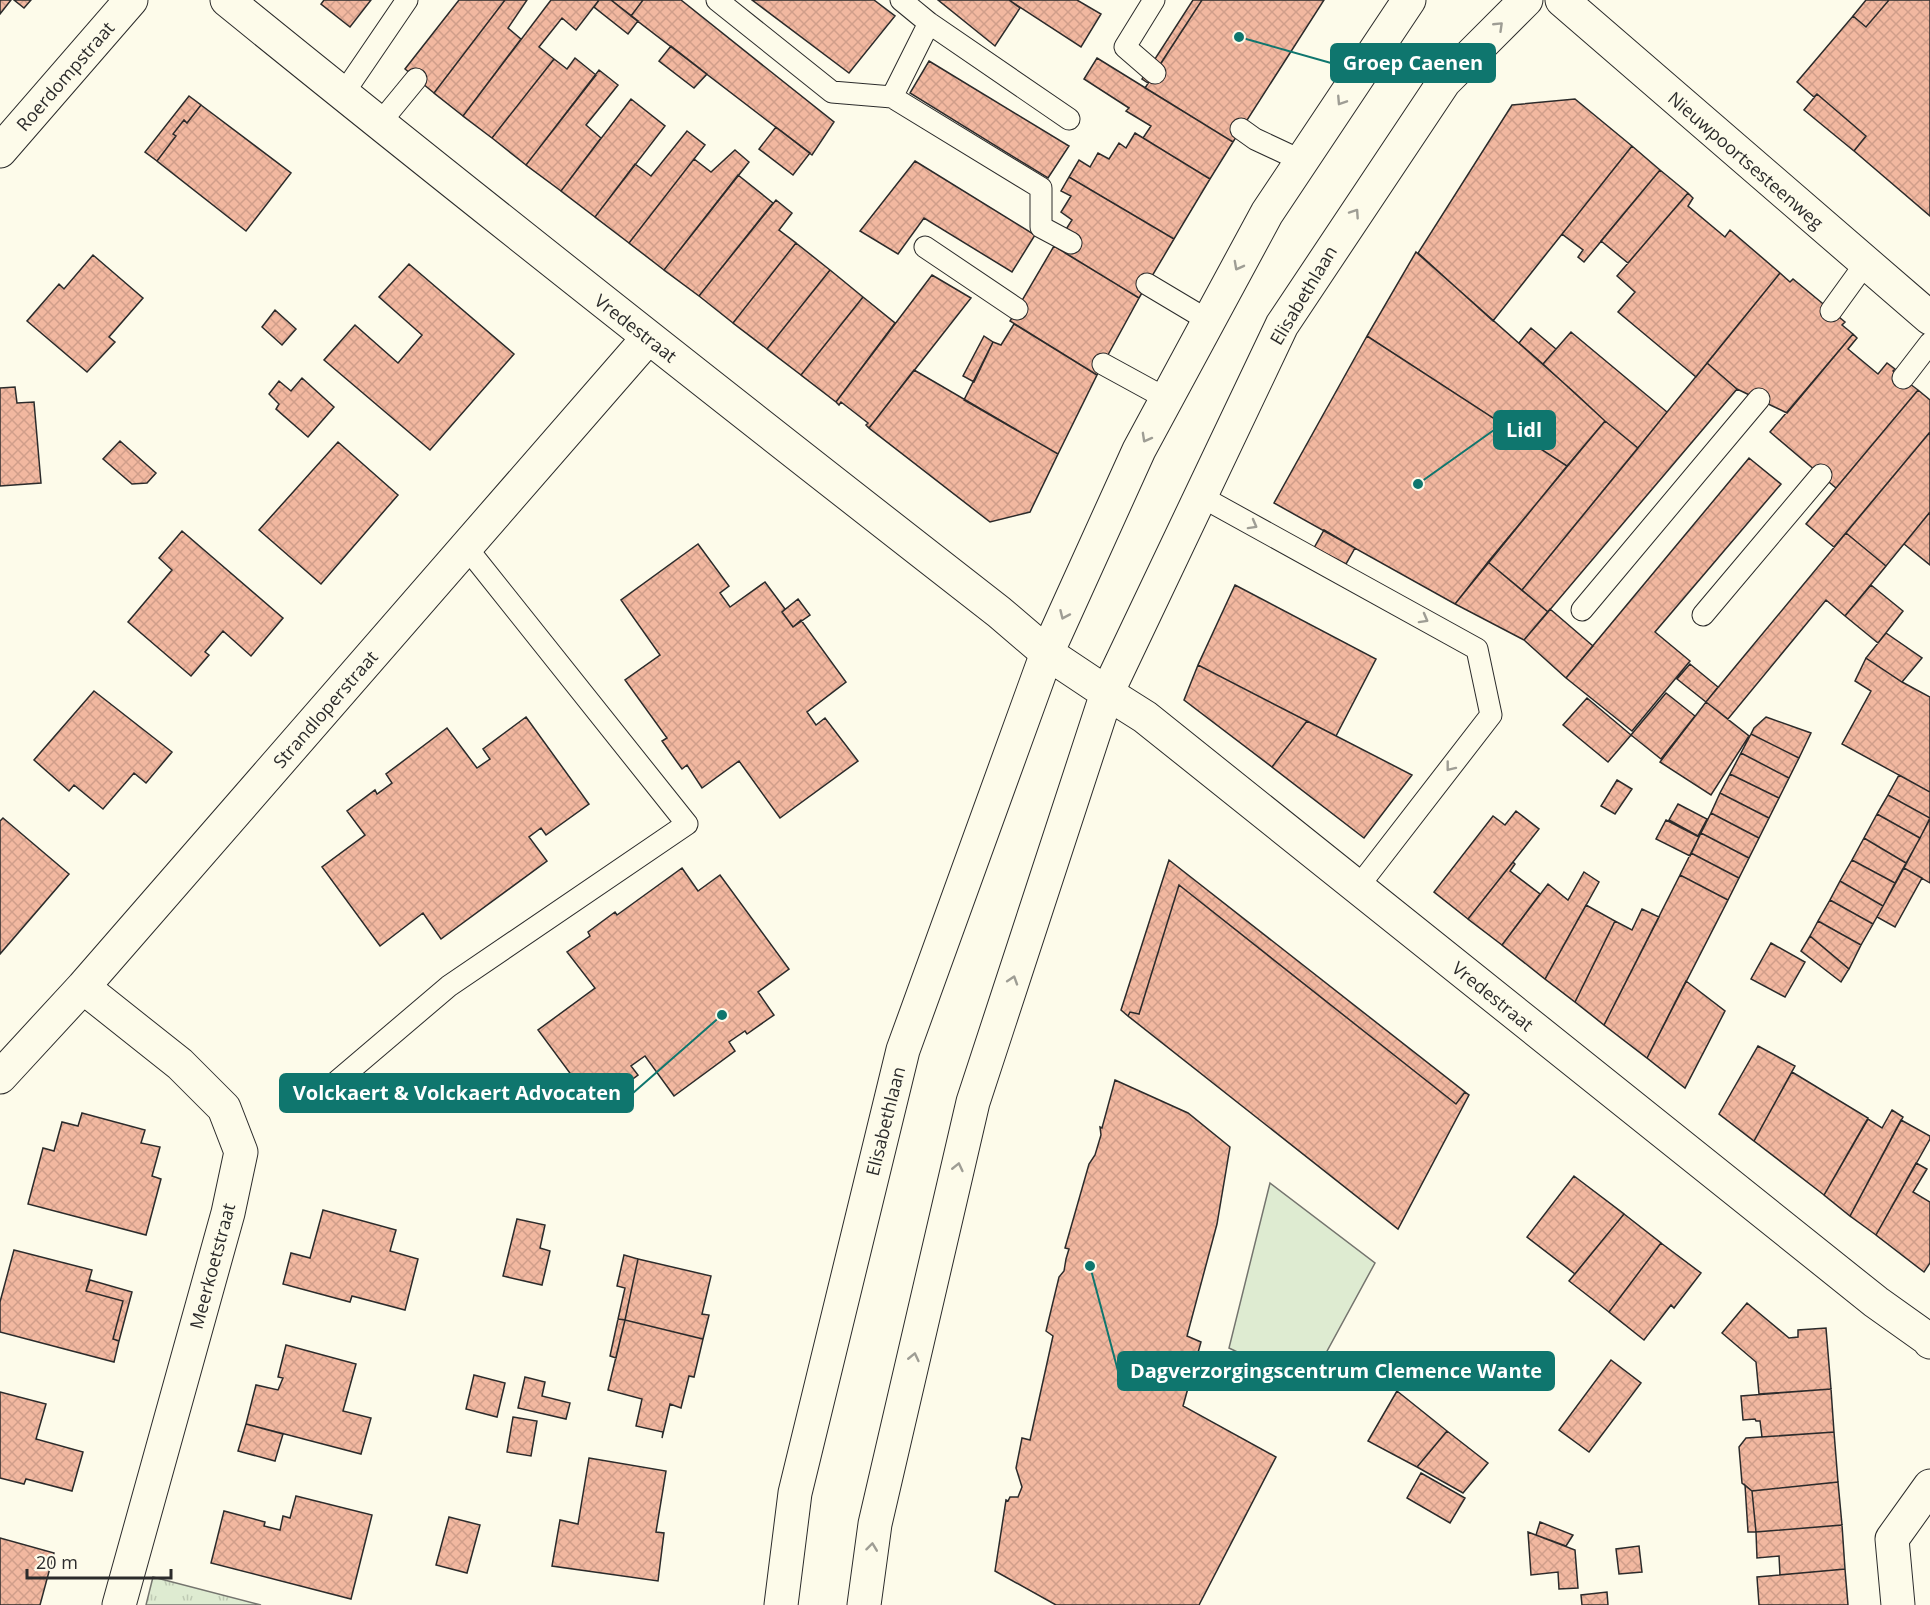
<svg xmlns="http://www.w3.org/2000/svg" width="1930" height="1605" font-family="'Open Sans',sans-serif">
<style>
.grass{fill:url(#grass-tufts);stroke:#74746e;stroke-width:1.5}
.green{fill:#deebd1;stroke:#74746e;stroke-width:1.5}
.building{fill:url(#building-cross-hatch);stroke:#2b2b2b;stroke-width:1.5}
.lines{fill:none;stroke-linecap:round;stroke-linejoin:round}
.service-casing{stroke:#2b2b2b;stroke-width:23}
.minor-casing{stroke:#2b2b2b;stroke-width:35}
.tertiary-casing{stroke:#2b2b2b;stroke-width:35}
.primary-casing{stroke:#2b2b2b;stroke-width:35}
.service{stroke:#fdfbea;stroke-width:21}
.minor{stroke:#fdfbea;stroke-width:33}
.tertiary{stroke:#fdfbea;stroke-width:33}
.primary{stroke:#fdfbea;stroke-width:33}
.oneway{stroke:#9e9d94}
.labels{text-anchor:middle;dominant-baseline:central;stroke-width:4.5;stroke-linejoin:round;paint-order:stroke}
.street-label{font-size:18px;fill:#2b2b2b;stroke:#fdfbea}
.leader{fill:none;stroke:#0f766e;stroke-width:2}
.callout-dot{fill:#0f766e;stroke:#fdfbea;stroke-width:2}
.callout{fill:#0f766e;stroke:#0f766e;stroke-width:2}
.callout-label{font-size:20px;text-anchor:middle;font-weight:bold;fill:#fff}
</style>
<defs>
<pattern id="grass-tufts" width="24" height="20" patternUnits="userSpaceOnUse" patternTransform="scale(1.5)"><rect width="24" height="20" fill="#deebd1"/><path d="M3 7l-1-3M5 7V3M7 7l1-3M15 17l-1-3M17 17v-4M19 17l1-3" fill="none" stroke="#bfcab4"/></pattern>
<pattern id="building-cross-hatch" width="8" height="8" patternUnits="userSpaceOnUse" patternTransform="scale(1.5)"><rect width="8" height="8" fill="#f2b8a0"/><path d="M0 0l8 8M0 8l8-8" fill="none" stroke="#d09e8a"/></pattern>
</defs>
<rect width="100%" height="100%" fill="#fdfbea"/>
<path class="grass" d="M 153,1577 L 261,1605 L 146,1605 Z"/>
<path class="green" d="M 1270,1183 L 1375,1263 L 1308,1386 L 1229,1348 Z"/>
<path class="building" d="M 0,0 L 11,0 L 0,14 Z
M 14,0 L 31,0 L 24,8 Z
M 324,0 L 371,0 L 350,27 L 321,4 Z
M 459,0 L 505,0 L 434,93 L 405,69 Z
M 505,0 L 527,0 L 508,28 L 521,39 L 463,116 L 434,93 Z
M 551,0 L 599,0 L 576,30 L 562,18 L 539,47 L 554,59 L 492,138 L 463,116 Z
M 599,0 L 611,0 L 638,21 L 628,34 L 594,7 Z
M 611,0 L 643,0 L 631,16 Z
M 643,0 L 681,0 L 834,122 L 812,155 L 631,16 Z
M 752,0 L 874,0 L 895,16 L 849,73 Z
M 938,0 L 1009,0 L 1020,8 L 995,46 Z
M 1009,0 L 1077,0 L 1101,14 L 1081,47 Z
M 1193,0 L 1202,0 L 1148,83 L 1142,79 Z
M 1202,0 L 1324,0 L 1233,142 L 1145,88 Z
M 1866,0 L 1889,0 L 1866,27 L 1853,16 Z
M 1889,0 L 1930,0 L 1930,216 L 1854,151 L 1866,136 L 1817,94 L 1814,97 L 1797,82 L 1853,16 L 1866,27 Z
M 671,46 L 707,74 L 694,88 L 659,61 Z
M 575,58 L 596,75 L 526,165 L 492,138 L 554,59 L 567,69 Z
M 1097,58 L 1233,142 L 1210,179 L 1143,138 L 1151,126 L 1126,111 L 1129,108 L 1084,79 Z
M 929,61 L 1069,146 L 1048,178 L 910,93 Z
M 599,70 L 618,85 L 586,125 L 601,138 L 561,191 L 526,165 Z
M 1817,94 L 1866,136 L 1854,151 L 1804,110 Z
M 189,96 L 201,105 L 187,123 L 184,120 L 173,134 L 176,136 L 157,161 L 145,152 Z
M 631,99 L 665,126 L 595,217 L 561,191 Z
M 1575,99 L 1632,146 L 1493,321 L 1418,253 L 1512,105 Z
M 201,105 L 291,173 L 246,231 L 157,161 L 176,136 L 173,134 L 184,120 L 187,123 Z
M 776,127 L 810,153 L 793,175 L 759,149 Z
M 687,131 L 705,145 L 629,243 L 595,217 L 635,164 L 651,176 Z
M 1135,133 L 1210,179 L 1174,239 L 1069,177 L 1079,160 L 1090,167 L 1098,153 L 1109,159 L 1119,143 L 1126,148 Z
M 1632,146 L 1660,170 L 1584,262 L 1578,257 L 1583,250 L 1562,234 Z
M 735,150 L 749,162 L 664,270 L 629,243 L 694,159 L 711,172 Z
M 915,161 L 1035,235 L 1012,272 L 924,218 L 898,254 L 860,231 Z
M 1660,170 L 1688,193 L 1628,263 L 1601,241 Z
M 738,175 L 773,203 L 699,296 L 664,270 Z
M 1069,177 L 1174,239 L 1139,298 L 1065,253 L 1071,243 L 1063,234 L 1072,220 L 1061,212 L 1071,196 L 1061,191 Z
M 1688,193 L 1693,198 L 1688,206 L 1725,237 L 1730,230 L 1780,273 L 1696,377 L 1618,312 L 1635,292 L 1617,276 Z
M 776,200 L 792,213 L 779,230 L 796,243 L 733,323 L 699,296 Z
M 796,243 L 830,270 L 767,349 L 733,323 Z
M 1054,246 L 1139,298 L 1097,375 L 1010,321 Z
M 1416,252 L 1575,393 L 1605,421 L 1567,466 L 1367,336 Z
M 93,255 L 143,298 L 109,337 L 115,342 L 87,372 L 27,321 L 59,284 L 64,289 Z
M 409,264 L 514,354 L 430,450 L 324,360 L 355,325 L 398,363 L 422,335 L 379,297 Z
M 830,270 L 863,297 L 801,375 L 767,349 Z
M 1780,273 L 1790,282 L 1793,279 L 1845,322 L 1842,325 L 1853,334 L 1787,413 L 1737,389 L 1707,363 Z
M 932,275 L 971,298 L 869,428 L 866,425 L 868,423 L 841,402 L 839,405 L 836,402 Z
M 863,297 L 895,323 L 836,402 L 801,375 Z
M 275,310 L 296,329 L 282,345 L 262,327 Z
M 1014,324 L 1097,375 L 1058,454 L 964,400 L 993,342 L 1001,345 Z
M 1531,328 L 1556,349 L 1543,364 L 1519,343 Z
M 1571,332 L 1667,412 L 1638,448 L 1605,421 L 1543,364 Z
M 1853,334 L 1857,338 L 1848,349 L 1878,374 L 1887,363 L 1895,369 L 1893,371 L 1918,390 L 1836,488 L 1770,432 Z
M 984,336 L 993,342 L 974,382 L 963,376 Z
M 1367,336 L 1567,466 L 1455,604 L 1274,503 Z
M 1707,363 L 1737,389 L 1548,612 L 1522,590 Z
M 914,370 L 1058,454 L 1030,512 L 990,522 L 869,428 Z
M 302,378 L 334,407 L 308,437 L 276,409 L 279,404 L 269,394 L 279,381 L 291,391 Z
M 15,387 L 17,403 L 34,402 L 41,483 L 0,486 L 0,388 Z
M 1918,390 L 1930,400 L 1930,432 L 1834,547 L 1806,524 Z
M 1605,421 L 1638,448 L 1522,590 L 1488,562 Z
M 1930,432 L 1930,512 L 1886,566 L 1846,533 Z
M 120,441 L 156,473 L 147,483 L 132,484 L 103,459 Z
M 338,442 L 398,495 L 321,584 L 259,530 Z
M 1749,458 L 1781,484 L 1655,632 L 1690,661 L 1632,731 L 1566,678 Z
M 1930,512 L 1930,565 L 1904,544 Z
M 1324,530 L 1355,548 L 1346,564 L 1314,548 Z
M 182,531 L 283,618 L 251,656 L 223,631 L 205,652 L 209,655 L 191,676 L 128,622 L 172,570 L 159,558 Z
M 1846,533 L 1886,566 L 1845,616 L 1826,600 L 1728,719 L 1706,702 Z
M 698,544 L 729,586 L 720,593 L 730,607 L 765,582 L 785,609 L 782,612 L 793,627 L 801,620 L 846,682 L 807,712 L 816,725 L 825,718 L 858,761 L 780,818 L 739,761 L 702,788 L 687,765 L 682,769 L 662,741 L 667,738 L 625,680 L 660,655 L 621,600 Z
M 1488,562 L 1548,612 L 1524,640 L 1455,604 Z
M 1235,585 L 1376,659 L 1336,736 L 1198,665 Z
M 1871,585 L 1903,611 L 1878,643 L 1845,616 Z
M 798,599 L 810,615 L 793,627 L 782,612 Z
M 1550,609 L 1593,646 L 1566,678 L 1524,640 Z
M 1886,633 L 1922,658 L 1902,682 L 1866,658 Z
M 1866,658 L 1902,682 L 1930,697 L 1930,792 L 1842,744 L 1871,691 L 1855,681 Z
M 1690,664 L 1718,687 L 1706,702 L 1677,679 Z
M 1198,665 L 1307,721 L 1272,767 L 1184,700 Z
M 94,691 L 172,752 L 146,783 L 134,773 L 103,809 L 74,785 L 69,791 L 34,760 Z
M 1666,693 L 1695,716 L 1661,759 L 1631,735 Z
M 1587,698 L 1631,735 L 1608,762 L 1563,725 Z
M 1706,702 L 1749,736 L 1711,795 L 1660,762 Z
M 526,717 L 589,804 L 546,835 L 541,828 L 529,837 L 547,861 L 441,939 L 423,913 L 380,946 L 322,867 L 365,835 L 347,811 L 375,790 L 377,794 L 392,783 L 386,774 L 447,728 L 477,768 L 490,759 L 483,749 Z
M 1766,717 L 1811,733 L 1799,758 L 1751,734 L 1754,728 Z
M 1307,721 L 1412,775 L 1364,838 L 1272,767 Z
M 1751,734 L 1799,758 L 1789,778 L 1741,753 Z
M 1741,753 L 1789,778 L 1779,798 L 1730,774 Z
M 1730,774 L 1779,798 L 1769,818 L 1720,793 Z
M 1899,775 L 1930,792 L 1930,818 L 1888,795 Z
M 1617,780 L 1632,789 L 1615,814 L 1601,806 Z
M 1720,793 L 1769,818 L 1759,838 L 1711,813 Z
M 1888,795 L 1930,818 L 1920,838 L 1877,814 Z
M 1678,804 L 1707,819 L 1698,836 L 1669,820 Z
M 1516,811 L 1539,829 L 1468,919 L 1434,892 L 1493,816 L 1505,825 Z
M 1711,813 L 1759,838 L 1749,858 L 1701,833 Z
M 1877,814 L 1920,838 L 1906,863 L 1864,838 Z
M 3,818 L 69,874 L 0,954 L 0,821 Z
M 1930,819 L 1930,883 L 1904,868 Z
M 1666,820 L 1699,837 L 1690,856 L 1656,839 Z
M 1701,833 L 1749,858 L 1739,878 L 1691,853 Z
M 1864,838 L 1906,863 L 1895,883 L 1852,860 Z
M 1691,853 L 1739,878 L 1728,900 L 1680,875 Z
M 1169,860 L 1465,1092 L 1456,1104 L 1179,885 L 1139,1014 L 1130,1012 L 1128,1016 L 1121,1010 Z
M 1852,860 L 1895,883 L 1883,906 L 1840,881 Z
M 1513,862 L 1515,864 L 1510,871 L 1540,894 L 1502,945 L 1468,919 Z
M 682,868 L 698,891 L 720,875 L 789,969 L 758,992 L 774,1015 L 747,1034 L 745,1031 L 729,1042 L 735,1051 L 674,1096 L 645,1056 L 631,1066 L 638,1075 L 595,1107 L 538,1030 L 595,988 L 567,952 L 590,936 L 588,932 L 615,912 L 617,915 Z
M 1904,868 L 1922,878 L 1895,927 L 1877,917 Z
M 1584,872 L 1599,882 L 1545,979 L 1502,945 L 1548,884 L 1568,900 Z
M 1680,875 L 1728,900 L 1647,1058 L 1604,1025 Z
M 1840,881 L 1883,906 L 1873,924 L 1830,900 Z
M 1179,885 L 1456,1104 L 1465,1092 L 1469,1095 L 1398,1229 L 1128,1016 L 1130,1012 L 1139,1014 Z
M 1830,900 L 1873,924 L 1861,945 L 1818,921 Z
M 1586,905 L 1615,921 L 1575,1002 L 1545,979 Z
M 1642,909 L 1659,917 L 1604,1025 L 1575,1002 L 1615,921 L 1632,930 Z
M 1818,921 L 1861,945 L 1849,969 L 1810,936 Z
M 1810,936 L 1849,969 L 1841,982 L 1801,951 Z
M 1771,943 L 1805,962 L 1785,997 L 1751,979 Z
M 1686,981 L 1725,1011 L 1685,1088 L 1647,1058 Z
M 1758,1046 L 1795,1066 L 1754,1141 L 1719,1114 Z
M 1792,1072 L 1868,1118 L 1824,1195 L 1754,1141 Z
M 1115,1080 L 1188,1113 L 1230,1147 L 1217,1224 L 1187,1336 L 1201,1342 L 1183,1406 L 1276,1457 L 1199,1605 L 1056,1605 L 995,1571 L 1006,1500 L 1008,1501 L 1010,1497 L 1018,1497 L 1022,1487 L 1016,1468 L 1022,1438 L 1030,1440 L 1053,1336 L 1046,1331 L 1059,1277 L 1064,1271 L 1066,1259 L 1069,1249 L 1065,1248 L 1089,1164 L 1095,1155 L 1101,1135 L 1100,1127 L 1102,1128 Z
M 1892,1110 L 1903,1117 L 1850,1216 L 1824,1195 L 1868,1119 L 1882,1128 Z
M 82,1113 L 145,1130 L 141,1143 L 160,1147 L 152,1176 L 161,1179 L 146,1235 L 28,1204 L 43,1148 L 54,1151 L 62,1122 L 78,1126 Z
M 1901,1120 L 1930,1136 L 1930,1139 L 1876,1235 L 1850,1216 Z
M 1916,1163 L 1927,1169 L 1913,1192 L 1930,1202 L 1930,1263 L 1924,1272 L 1876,1235 Z
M 1574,1176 L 1624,1214 L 1575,1274 L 1527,1237 Z
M 323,1210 L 396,1230 L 390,1251 L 418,1259 L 405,1310 L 352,1296 L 350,1302 L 283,1284 L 291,1253 L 310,1258 Z
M 1624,1214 L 1661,1243 L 1609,1312 L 1569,1281 Z
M 517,1219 L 545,1225 L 540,1248 L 550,1251 L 542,1285 L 503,1276 Z
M 1661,1243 L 1701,1273 L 1674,1308 L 1671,1305 L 1644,1340 L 1609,1312 Z
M 14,1250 L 92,1270 L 86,1291 L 123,1301 L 113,1339 L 119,1341 L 114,1362 L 0,1332 L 0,1302 Z
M 624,1255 L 638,1259 L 625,1320 L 618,1319 L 625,1288 L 617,1286 Z
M 638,1259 L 711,1276 L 702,1314 L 709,1315 L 703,1339 L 625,1320 Z
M 90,1280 L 132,1292 L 119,1341 L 113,1339 L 123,1301 L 86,1291 Z
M 1747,1303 L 1789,1338 L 1798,1337 L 1798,1330 L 1826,1328 L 1831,1389 L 1759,1394 L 1756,1362 L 1722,1333 Z
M 618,1319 L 625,1320 L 616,1358 L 610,1356 Z
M 625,1320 L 703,1339 L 694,1377 L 689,1376 L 681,1408 L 670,1404 L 662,1438 L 663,1432 L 636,1426 L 642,1399 L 608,1390 Z
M 286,1345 L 356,1364 L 343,1411 L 371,1418 L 361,1454 L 246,1424 L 256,1385 L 278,1390 L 283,1378 L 278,1377 Z
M 1611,1360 L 1641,1383 L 1589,1452 L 1559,1430 Z
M 474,1375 L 505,1383 L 497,1417 L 466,1409 Z
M 525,1377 L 545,1382 L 542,1396 L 570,1403 L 566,1419 L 518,1408 Z
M 1831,1389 L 1834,1432 L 1762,1437 L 1760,1421 L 1756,1421 L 1755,1419 L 1743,1420 L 1741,1396 Z
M 1397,1391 L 1447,1431 L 1417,1467 L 1368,1441 Z
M 0,1392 L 46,1404 L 36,1439 L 83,1452 L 72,1491 L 26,1479 L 24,1484 L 0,1478 Z
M 513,1417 L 537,1421 L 531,1456 L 507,1452 Z
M 246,1424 L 283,1434 L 275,1461 L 238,1451 Z
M 1447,1431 L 1488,1463 L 1463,1493 L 1417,1467 Z
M 1834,1432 L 1838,1482 L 1752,1491 L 1742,1483 L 1739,1447 L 1746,1438 Z
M 589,1458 L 666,1471 L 656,1532 L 664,1533 L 658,1581 L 552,1566 L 560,1520 L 578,1524 Z
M 1421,1473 L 1465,1498 L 1450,1523 L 1407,1498 Z
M 1838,1482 L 1842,1525 L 1756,1532 L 1752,1491 Z
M 1745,1485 L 1752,1491 L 1756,1532 L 1748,1532 Z
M 296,1496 L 372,1515 L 351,1599 L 211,1563 L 224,1511 L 265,1522 L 264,1526 L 280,1530 L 283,1516 L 290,1518 Z
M 449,1517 L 480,1525 L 467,1573 L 436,1565 Z
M 1540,1522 L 1573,1535 L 1566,1546 L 1536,1535 Z
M 1842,1525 L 1845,1569 L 1780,1575 L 1779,1556 L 1757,1558 L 1756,1532 Z
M 1528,1532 L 1575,1550 L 1578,1588 L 1559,1589 L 1558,1572 L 1531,1575 Z
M 0,1538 L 54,1553 L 40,1605 L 0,1605 Z
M 1639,1546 L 1642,1572 L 1619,1574 L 1616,1549 Z
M 1845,1569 L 1848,1605 L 1759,1605 L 1757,1577 Z
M 1607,1592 L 1608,1605 L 1582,1605 L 1581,1595 Z"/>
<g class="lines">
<g class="service-casing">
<path id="service" d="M 717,0 L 832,92 L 892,97 L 1041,188 L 1041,227 L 1071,243
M 901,0 L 929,23 L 1069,119
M 1154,0 L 1125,47 L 1155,73
M 343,94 L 407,0
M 892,97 L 929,23
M 379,124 L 416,79
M 1241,129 L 1255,139 L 1302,161
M 925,247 L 1017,309
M 1147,284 L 1209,321
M 1831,311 L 1865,264
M 1103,364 L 1167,399
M 1903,378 L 1930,343
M 1202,497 L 1477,649 L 1491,715 L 1358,887
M 1582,610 L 1759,399
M 1703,615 L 1821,475
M 335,1083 L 449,986 L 687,824 L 466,547"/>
</g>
<g class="minor-casing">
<path id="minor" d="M 227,0 C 482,207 740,410 999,612 L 1047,653
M 0,151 L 131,0
M 1107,693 L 1145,717 L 1876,1302 L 1928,1339 L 1930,1342
M 83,987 L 180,1064 L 224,1108 L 241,1152 L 228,1213 L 119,1605
M 0,1077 L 83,987 L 648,338
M 1898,1605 L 1892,1539 L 1930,1486"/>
</g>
<g class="tertiary-casing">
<path id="tertiary" d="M 1562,0 L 1930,318"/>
</g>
<g class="primary-casing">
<path id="primary" d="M 1047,653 L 1107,693
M 781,1605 L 795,1493 L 903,1050 L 1047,653 L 1139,450 L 1267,213 L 1409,0
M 864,1605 L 875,1524 L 973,1102 L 1107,693 L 1282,325 L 1444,82 L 1526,0"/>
</g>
<use href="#service" class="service"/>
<use href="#minor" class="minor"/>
<use href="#tertiary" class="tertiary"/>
<use href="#primary" class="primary"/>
</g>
<defs><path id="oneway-chevron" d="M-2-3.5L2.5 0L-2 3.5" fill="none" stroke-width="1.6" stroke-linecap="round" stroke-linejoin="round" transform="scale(1.5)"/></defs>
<g class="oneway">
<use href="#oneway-chevron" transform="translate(1499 26) rotate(-44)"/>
<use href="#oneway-chevron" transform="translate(1341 101) rotate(123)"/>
<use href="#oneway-chevron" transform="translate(1355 213) rotate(-56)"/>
<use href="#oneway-chevron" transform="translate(1238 266) rotate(118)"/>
<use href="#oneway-chevron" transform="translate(1146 438) rotate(119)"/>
<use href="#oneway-chevron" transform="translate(1253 525) rotate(29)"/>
<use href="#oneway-chevron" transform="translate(1064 615) rotate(114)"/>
<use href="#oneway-chevron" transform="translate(1424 619) rotate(29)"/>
<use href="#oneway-chevron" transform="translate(1450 767) rotate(128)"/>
<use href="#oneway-chevron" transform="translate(1013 980) rotate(-72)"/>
<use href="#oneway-chevron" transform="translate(958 1167) rotate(-77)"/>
<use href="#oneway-chevron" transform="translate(914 1357) rotate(-77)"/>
<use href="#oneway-chevron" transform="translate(872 1547) rotate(-83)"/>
</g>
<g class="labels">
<g class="street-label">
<text transform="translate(65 76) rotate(-49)">Roerdompstraat</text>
<text transform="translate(1746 160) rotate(41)">Nieuwpoortsesteenweg</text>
<text transform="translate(1303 295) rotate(-59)">Elisabethlaan</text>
<text transform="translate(636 328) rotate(38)">Vredestraat</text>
<text transform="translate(325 709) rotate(-49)">Strandloperstraat</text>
<text transform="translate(1493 996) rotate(39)">Vredestraat</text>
<text transform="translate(885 1121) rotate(-76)">Elisabethlaan</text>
<text transform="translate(212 1266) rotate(-75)">Meerkoetstraat</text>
</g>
</g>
<path class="leader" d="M1239 37L1331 63M1418 484L1494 430M722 1015L633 1093M1090 1266L1118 1371"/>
<g class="callout-dot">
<circle cx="1239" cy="37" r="6"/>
<circle cx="1418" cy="484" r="6"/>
<circle cx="722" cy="1015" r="6"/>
<circle cx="1090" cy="1266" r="6"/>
</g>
<g class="callout">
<rect x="1331" y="44" width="164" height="38" rx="6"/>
<rect x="1494" y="411" width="61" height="38" rx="6"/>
<rect x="280" y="1074" width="353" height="38" rx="6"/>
<rect x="1118" y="1352" width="436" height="38" rx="6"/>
</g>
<g class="callout-label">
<text x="1413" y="70">Groep Caenen</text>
<text x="1524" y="437">Lidl</text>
<text x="457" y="1100">Volckaert &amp; Volckaert Advocaten</text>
<text x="1336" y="1378">Dagverzorgingscentrum Clemence Wante</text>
</g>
<path d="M27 1569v9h144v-9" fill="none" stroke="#2b2b2b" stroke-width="3"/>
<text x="36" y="1569" font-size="18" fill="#2b2b2b" stroke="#fdfbea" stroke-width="4.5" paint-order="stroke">20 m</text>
</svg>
